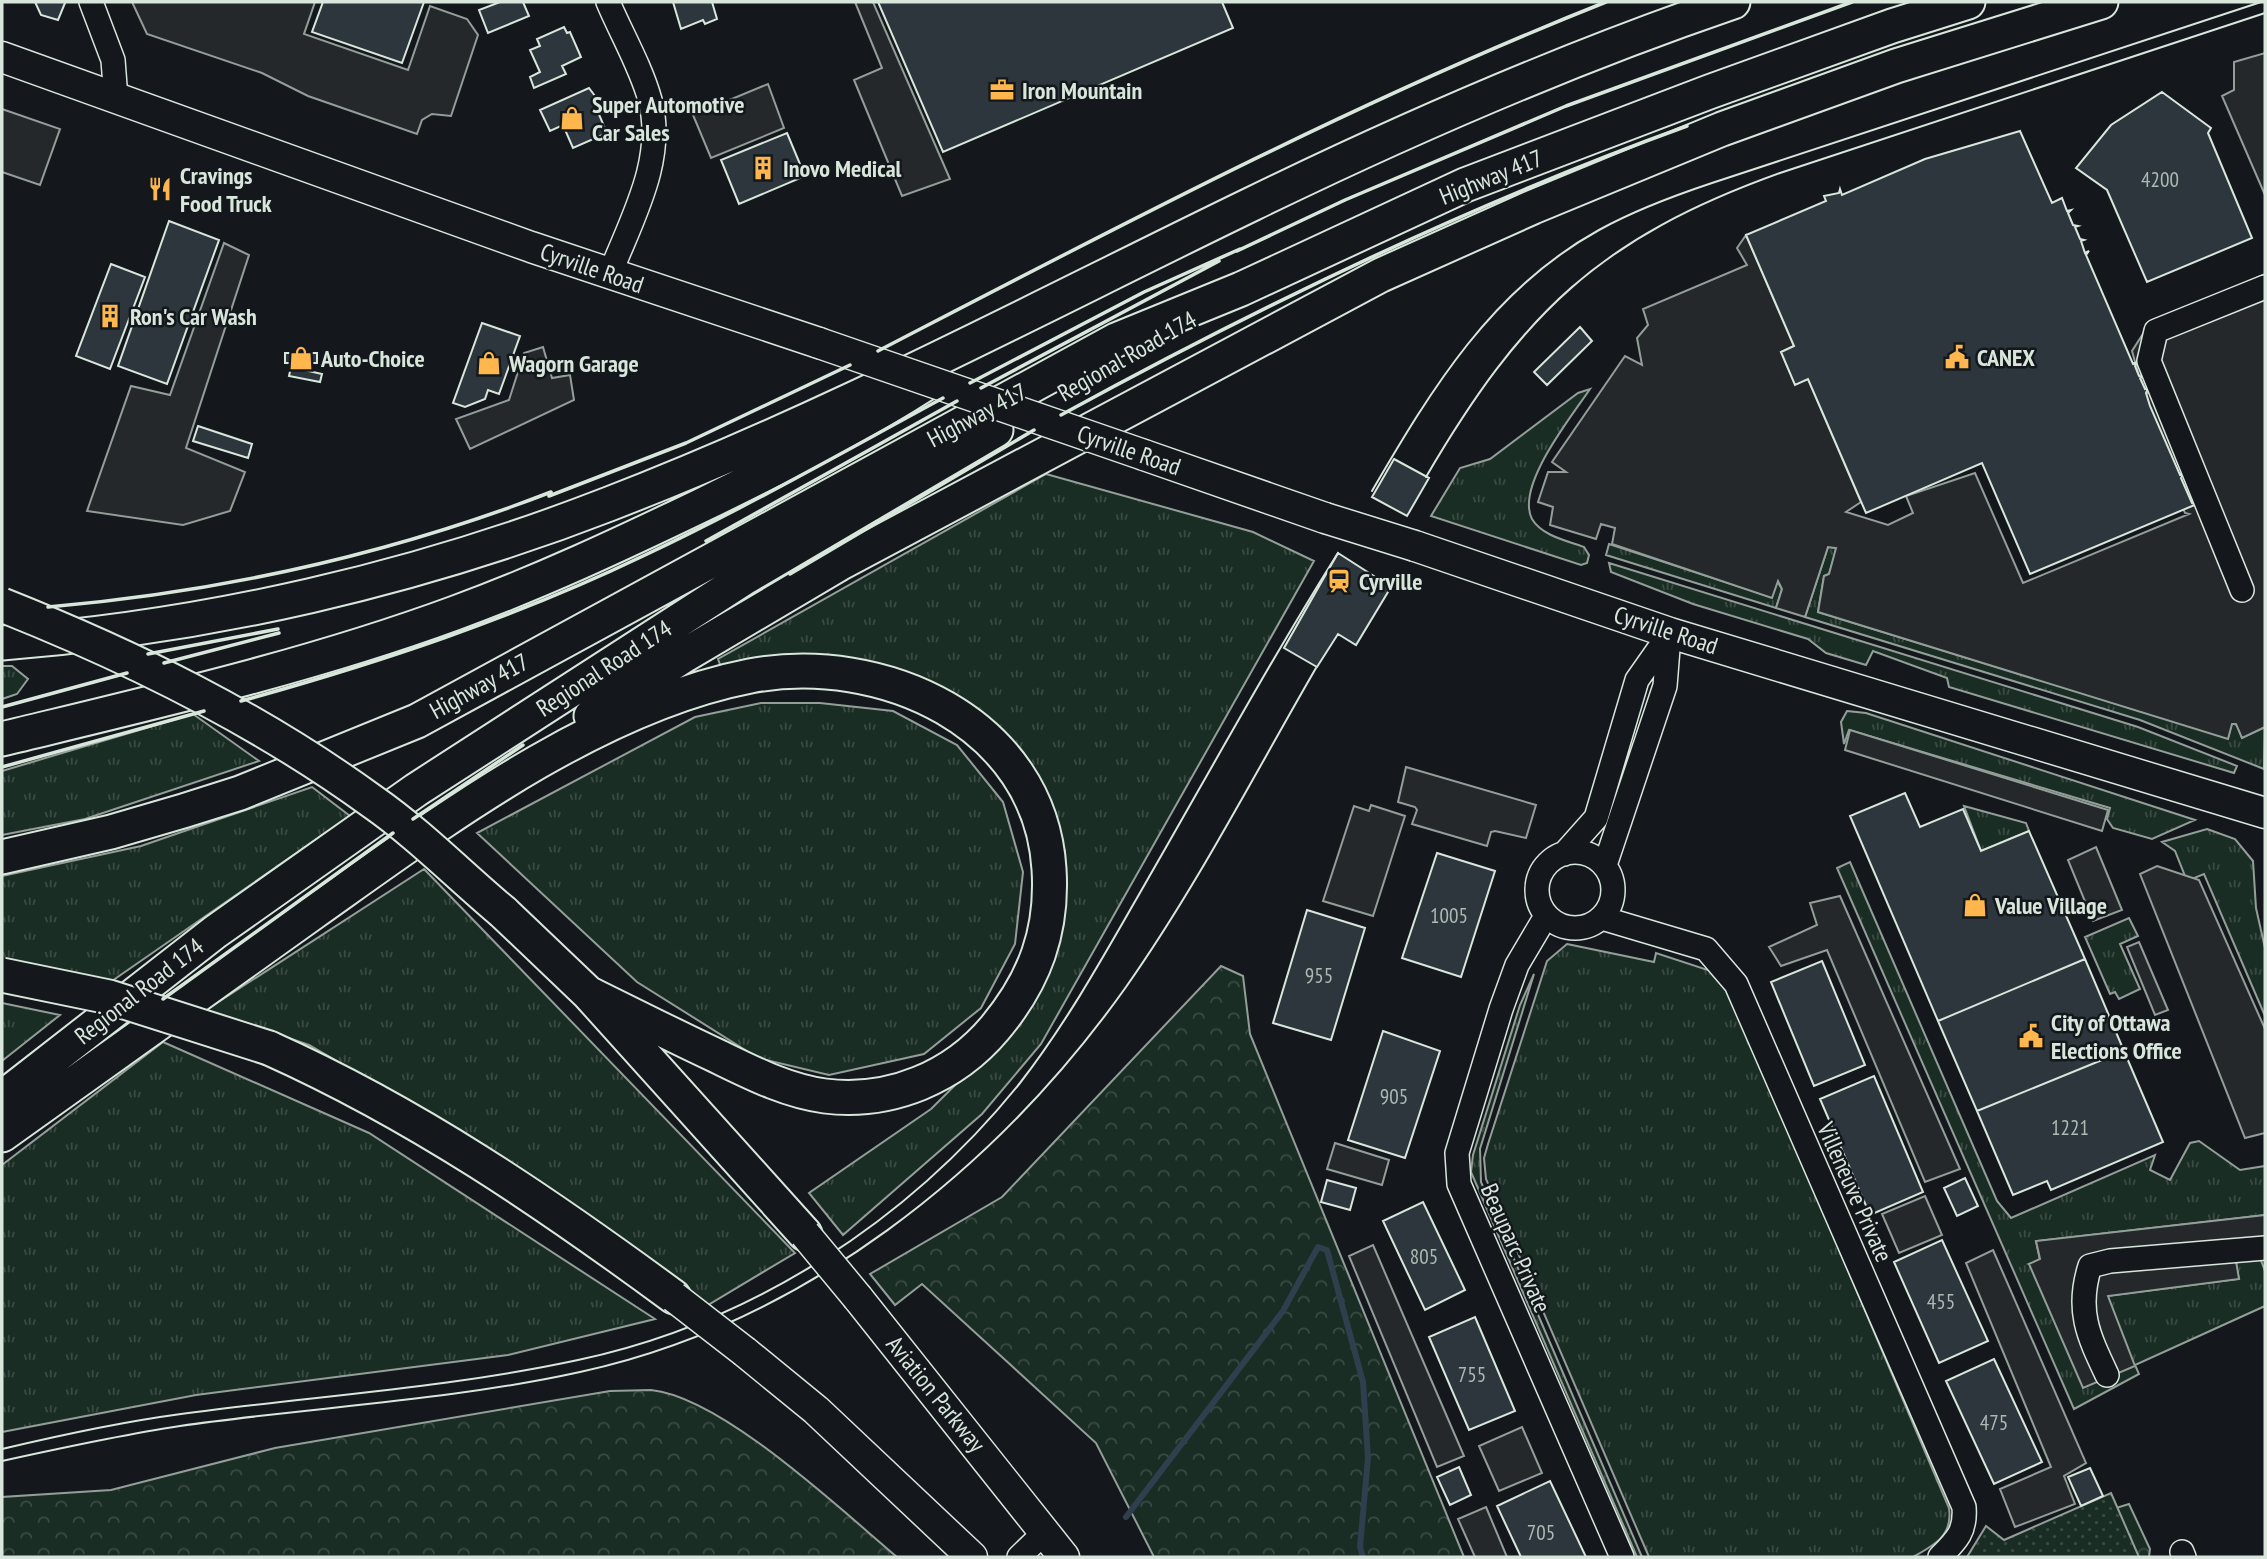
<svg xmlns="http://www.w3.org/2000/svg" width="2267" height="1559" font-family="'PT Sans Narrow',sans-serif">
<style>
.grass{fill:url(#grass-tufts);stroke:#939e99;stroke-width:2}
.forest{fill:url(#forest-crowns);stroke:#939e99;stroke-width:2}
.park{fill:url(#park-dots);stroke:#939e99;stroke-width:2}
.parking{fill:#24282b;stroke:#939e99;stroke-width:2}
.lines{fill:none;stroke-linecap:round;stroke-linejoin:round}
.stream{stroke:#2f3f4d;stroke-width:6}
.building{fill:#2c363c;stroke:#d8e6dc;stroke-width:2}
.minor-casing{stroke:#d8e6dc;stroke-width:26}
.major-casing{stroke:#d8e6dc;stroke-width:33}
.highway-casing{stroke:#d8e6dc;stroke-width:37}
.minor{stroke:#14181c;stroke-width:23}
.major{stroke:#14181c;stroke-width:30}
.highway{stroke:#14181c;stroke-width:33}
.tram{stroke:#d8e6dc;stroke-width:2}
.major-bridge-casing{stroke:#d8e6dc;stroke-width:33;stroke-linecap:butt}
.highway-bridge-casing{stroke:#d8e6dc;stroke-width:37;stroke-linecap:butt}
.major-bridge{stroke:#14181c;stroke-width:30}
.highway-bridge{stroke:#14181c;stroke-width:33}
.wall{stroke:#d8e6dc;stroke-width:3.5}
.labels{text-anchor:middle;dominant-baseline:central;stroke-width:5;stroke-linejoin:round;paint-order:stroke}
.number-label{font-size:21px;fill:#adbab4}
.poi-label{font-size:24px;font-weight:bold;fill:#d8e6dc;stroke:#14181c;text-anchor:start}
.street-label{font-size:24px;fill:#d8e6dc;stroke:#14181c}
</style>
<defs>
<pattern id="grass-tufts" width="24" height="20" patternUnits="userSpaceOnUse" patternTransform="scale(1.75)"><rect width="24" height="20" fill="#1a2d24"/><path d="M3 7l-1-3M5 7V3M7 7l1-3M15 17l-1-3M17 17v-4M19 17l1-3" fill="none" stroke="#3b4b43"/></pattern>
<pattern id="forest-crowns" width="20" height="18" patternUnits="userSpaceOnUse" patternTransform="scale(1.75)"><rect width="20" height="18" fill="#1a2d24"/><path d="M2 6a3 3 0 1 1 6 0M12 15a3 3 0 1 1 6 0" fill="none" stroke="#3b4b43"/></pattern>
<pattern id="park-dots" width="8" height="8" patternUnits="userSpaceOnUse" patternTransform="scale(1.75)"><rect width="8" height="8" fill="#1a2d24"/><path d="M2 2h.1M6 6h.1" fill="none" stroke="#3b4b43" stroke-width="1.8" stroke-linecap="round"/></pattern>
</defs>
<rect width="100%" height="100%" fill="#14181c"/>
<path class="grass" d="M 1590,389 C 1572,416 1515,486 1532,519 C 1542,536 1568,541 1584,547 L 1589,555 L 1587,563 L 1581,565 L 1431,516 L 1460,468 L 1490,459 L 1578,393 Z
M 1046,474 L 1253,532 L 1314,561 L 1041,1044 L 982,1114 L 843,1235 L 809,1193 L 931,1109 L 1017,1024 L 1066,893 L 1065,851 L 1036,773 L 1017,746 L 989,719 L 961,701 L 722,670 L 718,659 Z
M 1609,544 L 1771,597 L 1777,581 L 1782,589 L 1776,608 L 1606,555 Z
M 1828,547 L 1837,548 L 1829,574 L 1824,576 L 1818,612 L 2228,738 L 2232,723 L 2237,725 L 2242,738 L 2265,727 L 2264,769 L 2140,720 L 1805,617 Z
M 1609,563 L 2138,727 L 2237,766 L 2234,773 L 1949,687 L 1947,678 L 1873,651 L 1866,665 L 1826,653 L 1808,639 L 1693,604 L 1611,572 Z
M 2,666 L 12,666 L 28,679 L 17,694 L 2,699 Z
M 761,703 L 820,703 L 893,711 L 957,745 L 1003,802 L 1023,872 L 1015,944 L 981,1008 L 924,1054 L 829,1075 L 758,1058 L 637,982 L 477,833 L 695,717 Z
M 1847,711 L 1866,713 L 2195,820 L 2152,839 L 2113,828 L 2107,819 L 2110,808 L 1849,730 L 1844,744 L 1841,722 Z
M 193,714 L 259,761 L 85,819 L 2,835 L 2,771 Z
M 312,787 L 350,816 L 109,983 L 2,963 L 2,876 L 141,846 Z
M 1964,806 L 2026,823 L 2029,831 L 1981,851 Z
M 2207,829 L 2235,839 L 2253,861 L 2256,908 L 2265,948 L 2265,1016 L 2204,874 L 2187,881 L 2175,851 L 2162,842 Z
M 1850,862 L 1997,1201 L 2011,1218 L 2155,1155 L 2150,1170 L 2170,1180 L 2190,1143 L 2199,1141 L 2240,1170 L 2265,1166 L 2265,1215 L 2036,1241 L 2040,1260 L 2029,1264 L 2107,1296 L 2239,1279 L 2235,1261 L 2260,1258 L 2265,1271 L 2265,1306 L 2135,1365 L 2139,1374 L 2074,1409 L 1837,868 Z
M 424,869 L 795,1253 L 708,1305 L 505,1159 L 309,1045 L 206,1010 Z
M 2129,918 L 2138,936 L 2120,944 L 2140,989 L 2119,999 L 2115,992 L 2110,994 L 2085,937 Z
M 1567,944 L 1654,962 L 1656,953 L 1711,971 L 1729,991 L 1949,1508 C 1953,1535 1935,1545 1913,1557 L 1649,1557 L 1486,1179 L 1484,1158 L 1488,1144 L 1547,961 Z
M 1534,974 L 1480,1149 L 1481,1182 L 1642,1557 L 1637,1557 L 1471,1172 L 1473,1155 L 1520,1005 Z
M 2,1003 L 60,1015 L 2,1061 Z
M 163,1042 L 369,1133 L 655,1319 L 508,1355 L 196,1395 L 2,1432 L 2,1165 Z"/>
<path class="forest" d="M 1221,966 L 1243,976 L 1250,1034 L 1464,1557 L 1154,1557 L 1096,1443 L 922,1284 L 895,1305 L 870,1274 L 1002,1197 Z
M 651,1390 C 722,1397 841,1510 897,1557 L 2,1557 L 2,1497 L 111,1490 L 275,1448 L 610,1391 Z
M 2129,1504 L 2150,1549 L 2149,1557 L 2049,1557 L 2074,1521 Z"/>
<path class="park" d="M 2111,1493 L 2139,1557 L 1967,1557 L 1986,1526 L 2004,1540 Z"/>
<path class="parking" d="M 132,2 L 315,2 L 304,34 L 408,70 L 430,6 L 467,19 L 478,35 L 451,116 L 432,114 L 422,120 L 417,134 L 308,96 L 262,73 L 147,34 Z
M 855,2 L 873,2 L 950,179 L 902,196 L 854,80 L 882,68 Z
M 2265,53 L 2265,195 L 2222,96 L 2234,90 L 2234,62 Z
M 768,84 L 784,128 L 711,158 L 693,115 Z
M 2,109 L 60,129 L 40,185 L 2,172 Z
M 1746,235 L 1794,346 L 1781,352 L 1795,384 L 1808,379 L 1861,502 L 1846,512 L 1888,525 L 1913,513 L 1906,496 L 1975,473 L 2023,583 L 2189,514 L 2185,513 L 2139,402 L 2149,391 L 2145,389 L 2140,378 L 2142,375 L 2139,376 L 2132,351 L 2148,326 L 2265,274 L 2265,727 L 2242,738 L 2236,724 L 2232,724 L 2228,739 L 1818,612 L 1824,576 L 1829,574 L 1836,548 L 1828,547 L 1805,617 L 1776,608 L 1782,589 L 1778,581 L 1772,598 L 1612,544 L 1615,528 L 1601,524 L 1596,539 L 1550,525 L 1553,507 L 1538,502 L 1548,472 L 1566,472 L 1552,462 L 1625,356 L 1642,365 L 1637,338 L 1648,325 L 1643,309 L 1747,265 L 1737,248 Z
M 224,243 L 249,255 L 186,448 L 245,472 L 230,511 L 183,525 L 87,511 L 131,386 L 170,395 Z
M 543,347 L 552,378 L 570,375 L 574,400 L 470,449 L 456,419 L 509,400 L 524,353 Z
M 1850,730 L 2108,810 L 2102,831 L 1845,750 Z
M 1406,767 L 1536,805 L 1526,838 L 1495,831 L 1491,832 L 1487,846 L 1412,824 L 1417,810 L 1415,807 L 1398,802 Z
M 1371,805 L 1405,816 L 1373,916 L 1323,901 L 1354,806 L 1369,811 Z
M 2096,847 L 2122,910 L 2093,921 L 2068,860 Z
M 2157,866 L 2199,880 L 2265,1029 L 2265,1133 L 2245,1138 L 2140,874 Z
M 1840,896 L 1960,1169 L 1925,1182 L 1827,950 L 1781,966 L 1769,947 L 1817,925 L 1810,903 Z
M 2139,942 L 2168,1010 L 2155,1015 L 2127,947 Z
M 1335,1143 L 1389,1160 L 1382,1185 L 1327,1169 Z
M 1925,1196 L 1942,1235 L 1899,1253 L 1882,1214 Z
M 2265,1215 L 2265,1257 L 2236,1261 L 2239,1279 L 2108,1296 L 2135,1366 L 2083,1388 L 2029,1264 L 2040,1259 L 2036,1241 Z
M 1373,1245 L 1464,1456 L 1437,1467 L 1349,1256 Z
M 1993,1250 L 2086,1463 L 2064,1476 L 2075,1504 L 2015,1527 L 2000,1489 L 2051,1467 L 1966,1263 Z
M 1522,1427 L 1542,1473 L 1499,1491 L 1479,1446 Z
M 1486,1507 L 1507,1557 L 1475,1557 L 1458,1519 Z"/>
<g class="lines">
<path class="stream" d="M 1126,1517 L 1283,1311 L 1318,1247 L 1327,1250 L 1363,1382 L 1368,1458 L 1360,1547 L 1363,1557"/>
</g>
<path class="building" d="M 35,2 L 64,2 L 65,3 L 58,20 L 41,15 Z
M 323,2 L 424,2 L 402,63 L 312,32 Z
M 500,2 L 523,2 L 529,16 L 488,33 L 479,10 Z
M 673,2 L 712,2 L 717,19 L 705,24 L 703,20 L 681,29 Z
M 878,2 L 1222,2 L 1233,28 L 943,152 Z
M 564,27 L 567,33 L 570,32 L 581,57 L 562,66 L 566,74 L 534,88 L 530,77 L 540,72 L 530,50 L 540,46 L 537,39 Z
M 589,88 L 598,100 L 595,102 L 597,110 L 607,133 L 573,148 L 563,125 L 550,131 L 540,110 Z
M 2162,92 L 2211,128 L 2208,133 L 2252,238 L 2147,282 L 2107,190 L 2076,168 L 2111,125 Z
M 2020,131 L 2052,203 L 2062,198 L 2067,211 L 2071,210 L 2068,213 L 2073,225 L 2078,226 L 2075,227 L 2080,239 L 2084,240 L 2081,241 L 2085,253 L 2089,251 L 2086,255 L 2133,364 L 2137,362 L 2135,366 L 2139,376 L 2143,377 L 2140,378 L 2145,389 L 2148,388 L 2146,393 L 2150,406 L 2180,475 L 2184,473 L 2181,478 L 2192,503 L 2197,504 L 2030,574 L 1982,463 L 1866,513 L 1808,379 L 1795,385 L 1781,352 L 1794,346 L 1746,235 L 1826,201 L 1824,196 L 1839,193 L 1840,189 L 1842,195 L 1925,159 Z
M 787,133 L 805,176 L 739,204 L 721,160 Z
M 169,221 L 219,240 L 167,384 L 118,366 Z
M 111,264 L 145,277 L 110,369 L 76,356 Z
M 482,323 L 520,336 L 499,394 L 488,390 L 485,399 L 465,407 L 453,403 Z
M 1580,327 L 1592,341 L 1547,385 L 1534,372 Z
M 285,353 L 317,353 L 317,363 L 285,363 Z
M 291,367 L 322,374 L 320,382 L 289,376 Z
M 198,426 L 252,444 L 248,458 L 193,441 Z
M 1394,459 L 1429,478 L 1407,516 L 1372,497 Z
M 1338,553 L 1391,587 L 1356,645 L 1338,634 L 1317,667 L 1284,648 Z
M 1905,793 L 1920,827 L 1963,809 L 1981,851 L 2029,831 L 2085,959 L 1938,1021 L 1850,816 Z
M 1437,853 L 1495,871 L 1461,977 L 1402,958 Z
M 1307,910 L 1365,928 L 1331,1040 L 1273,1023 Z
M 2085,959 L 2124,1051 L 1977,1111 L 1938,1021 Z
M 1822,961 L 1865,1065 L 1814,1086 L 1771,982 Z
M 1383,1031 L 1440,1051 L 1405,1158 L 1348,1140 Z
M 2124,1051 L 2163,1142 L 2051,1190 L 2047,1181 L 2013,1195 L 1977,1111 Z
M 1874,1076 L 1923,1192 L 1870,1215 L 1820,1099 Z
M 1965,1178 L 1978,1206 L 1957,1216 L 1944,1188 Z
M 1327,1180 L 1356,1188 L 1350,1210 L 1321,1202 Z
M 1423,1202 L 1465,1290 L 1425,1310 L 1383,1221 Z
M 1942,1240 L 1988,1341 L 1939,1363 L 1894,1262 Z
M 1475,1317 L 1515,1411 L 1469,1430 L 1429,1337 Z
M 1994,1359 L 2042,1462 L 1994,1484 L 1946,1381 Z
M 1459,1467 L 1471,1495 L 1450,1505 L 1437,1477 Z
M 2090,1468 L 2103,1496 L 2081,1506 L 2068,1477 Z
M 1550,1481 L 1586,1557 L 1521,1557 L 1497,1506 Z"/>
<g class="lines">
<g class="minor-casing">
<path id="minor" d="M 91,2 L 113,60 L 116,99
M 608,2 C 621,33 641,67 650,100 C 666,160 631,220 610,274
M 2242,590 L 2149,361 L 2156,331 L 2265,287
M1537 890a38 38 0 1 1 76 0a38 38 0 1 1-76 0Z
M 1564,854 L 1596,818 L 1637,680 L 1670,633
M 1605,865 L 1665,686 L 1669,636
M 1546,916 L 1517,965 L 1501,1009 L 1457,1153 L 1459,1184 L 1622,1557
M 1602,918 L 1706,949 L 1736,984 L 1964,1507 C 1966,1531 1957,1540 1940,1557
M 2107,1375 C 2088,1335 2076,1310 2090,1266 L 2110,1261 L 2265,1248
M 2182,1552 L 2184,1557
M 1019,1557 L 1045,1532"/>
</g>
<g class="major-casing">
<path id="major" d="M 2,57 L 531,247 L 819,343
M 1144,455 L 1325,518
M 1415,546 L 1670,633 L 2265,813
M 858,1298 L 1064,1557
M 745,1352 L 816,1410 L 972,1557"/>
</g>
<g class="highway-casing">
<path id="highway" d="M 2,643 C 209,627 416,579 609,504 C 830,419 1039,307 1252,204 C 1408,128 1569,58 1733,2
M 591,716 L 685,655 L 839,564 L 1381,275 L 1533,207 L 1722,129 L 1896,66 L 2101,2
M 2,739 C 154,702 308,667 455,613 C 540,582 621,544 702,505 C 780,467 857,428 930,381
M 2,857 L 111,832 L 183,811 L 240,793 L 417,721 L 1116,340 L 1241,289 L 1465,185 L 1709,92 L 1892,26 L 1968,2
M 503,912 L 588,993 L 805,1234
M 269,1048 C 416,1114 545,1202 674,1297
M 2,1098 L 215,932 L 416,790 L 746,577 L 996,430
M 2,1135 C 106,1061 210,986 314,912 C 441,822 595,706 750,676 C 881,651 1040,722 1049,869 C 1053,931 1035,980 995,1028 C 954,1077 891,1104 825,1096 C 787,1091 752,1073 717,1056 C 674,1036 631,1014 588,993"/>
</g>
<use href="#minor" class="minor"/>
<use href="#major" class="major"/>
<use href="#highway" class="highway"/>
<path class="tram" d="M 1426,477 C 1522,313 1599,238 1780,173 L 2265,13
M 1372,491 C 1432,388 1492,289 1599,230 C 1635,210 1673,196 1712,183 L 2261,2
M 2,1449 C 61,1435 121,1422 181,1414 C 313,1396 448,1388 578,1360 C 752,1323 909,1221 1020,1083 C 1068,1021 1106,952 1145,884 C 1209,773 1270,661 1338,553
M 2,1461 C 61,1448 120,1435 180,1426 C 312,1407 448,1401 580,1372 C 802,1324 996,1170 1126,987 C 1197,886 1254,775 1316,668"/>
<g class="major-bridge-casing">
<path id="major-bridge" d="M 819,343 L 1144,455
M 1325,518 L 1415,546
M 805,1234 L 858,1298
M 674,1297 L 745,1352"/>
</g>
<g class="highway-bridge-casing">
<path id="highway-bridge" d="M 2,605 C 133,657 259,719 373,802 C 419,834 460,876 503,912
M 2,975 L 109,997 L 269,1048"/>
</g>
<use href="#major-bridge" class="major-bridge"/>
<use href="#highway-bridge" class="highway-bridge"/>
<path class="wall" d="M 1237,251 L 1345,200 L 1566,106 L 1852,2
M 878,351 C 1117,227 1356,101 1606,2
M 970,383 L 1144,292 L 1240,249
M 981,388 L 1219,261
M 1061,415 C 1262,305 1471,204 1687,126
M 549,496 L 686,443 L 850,365
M 706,541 L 957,401
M 790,574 L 1034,430
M 48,607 C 219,592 391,554 551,492
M 148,654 L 278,629
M 164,663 L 279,633
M 241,701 C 378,663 514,618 643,556 C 745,508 843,452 943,398
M 2,707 L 127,673
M 2,767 L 204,711
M 413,819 L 523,745
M 163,999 L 393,833"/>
</g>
<defs>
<g id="office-bare" transform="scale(1.89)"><path d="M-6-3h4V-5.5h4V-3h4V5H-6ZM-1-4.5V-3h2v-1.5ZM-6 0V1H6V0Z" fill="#ffb74d" stroke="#14181c" stroke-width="2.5" paint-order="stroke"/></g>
<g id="shop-bare" transform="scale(1.89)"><path d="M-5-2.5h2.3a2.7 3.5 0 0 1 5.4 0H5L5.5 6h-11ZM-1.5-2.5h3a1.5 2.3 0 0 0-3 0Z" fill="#ffb74d" stroke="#14181c" stroke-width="2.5" paint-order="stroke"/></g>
<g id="building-bare" transform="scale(1.89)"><path d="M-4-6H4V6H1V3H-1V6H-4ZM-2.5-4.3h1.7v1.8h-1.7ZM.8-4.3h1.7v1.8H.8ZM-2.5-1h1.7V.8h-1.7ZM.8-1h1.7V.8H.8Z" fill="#ffb74d" stroke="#14181c" stroke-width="2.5" paint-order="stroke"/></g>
<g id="restaurant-bare" transform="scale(1.89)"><path d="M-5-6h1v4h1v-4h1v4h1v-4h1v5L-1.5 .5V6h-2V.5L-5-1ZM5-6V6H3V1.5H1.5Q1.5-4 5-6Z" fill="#ffb74d" stroke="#14181c" stroke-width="2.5" paint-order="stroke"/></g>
<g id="civic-bare" transform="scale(1.89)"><path d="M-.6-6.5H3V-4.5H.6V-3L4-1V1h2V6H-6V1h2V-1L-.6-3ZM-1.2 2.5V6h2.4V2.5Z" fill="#ffb74d" stroke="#14181c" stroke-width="2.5" paint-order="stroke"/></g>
<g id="station-bare" transform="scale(1.89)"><path d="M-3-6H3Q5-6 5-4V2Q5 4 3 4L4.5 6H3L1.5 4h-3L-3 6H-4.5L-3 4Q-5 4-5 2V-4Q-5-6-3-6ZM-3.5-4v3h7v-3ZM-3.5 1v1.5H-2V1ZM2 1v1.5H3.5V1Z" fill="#ffb74d" stroke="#14181c" stroke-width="2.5" paint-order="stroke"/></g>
</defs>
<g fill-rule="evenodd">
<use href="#office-bare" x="1002" y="90"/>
<use href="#shop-bare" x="572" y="118"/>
<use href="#building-bare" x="763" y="168"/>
<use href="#restaurant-bare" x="160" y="189"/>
<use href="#building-bare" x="110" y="316"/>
<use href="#civic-bare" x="1957" y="357"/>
<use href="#shop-bare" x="301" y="358"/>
<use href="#shop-bare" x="489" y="363"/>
<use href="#station-bare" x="1339" y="581"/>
<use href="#shop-bare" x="1975" y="905"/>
<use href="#civic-bare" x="2031" y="1036"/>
</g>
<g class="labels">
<g class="number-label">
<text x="2160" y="179">4200</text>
<text x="1449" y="915">1005</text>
<text x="1319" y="975">955</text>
<text x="1394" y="1096">905</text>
<text x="2070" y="1127">1221</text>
<text x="1424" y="1256">805</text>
<text x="1941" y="1301">455</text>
<text x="1472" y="1374">755</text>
<text x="1994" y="1422">475</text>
<text x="1541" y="1532">705</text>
</g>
<g class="poi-label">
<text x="1022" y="90">Iron Mountain</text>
<text x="592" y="104">Super Automotive<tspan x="592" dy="28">Car Sales</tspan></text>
<text x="783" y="168">Inovo Medical</text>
<text x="180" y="175">Cravings<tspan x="180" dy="28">Food Truck</tspan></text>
<text x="130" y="316">Ron's Car Wash</text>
<text x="1977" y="357">CANEX</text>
<text x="321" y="358">Auto-Choice</text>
<text x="509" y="363">Wagorn Garage</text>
<text x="1359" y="581">Cyrville</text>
<text x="1995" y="905">Value Village</text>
<text x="2051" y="1022">City of Ottawa<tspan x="2051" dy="28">Elections Office</tspan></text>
</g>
<g class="street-label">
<text transform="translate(1491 177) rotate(-22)">Highway 417</text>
<text transform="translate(592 268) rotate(19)">Cyrville Road</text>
<text transform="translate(1127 356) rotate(-30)">Regional Road 174</text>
<text transform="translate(977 415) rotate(-28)">Highway 417</text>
<text transform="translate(1129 450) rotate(19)">Cyrville Road</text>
<text transform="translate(1666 630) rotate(18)">Cyrville Road</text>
<text transform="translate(604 668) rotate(-33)">Regional Road 174</text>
<text transform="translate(479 686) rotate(-29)">Highway 417</text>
<text transform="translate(139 991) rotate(-38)">Regional Road 174</text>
<text transform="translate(1855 1192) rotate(66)">Villeneuve Private</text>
<text transform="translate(1516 1248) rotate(66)">Beauparc Private</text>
<text transform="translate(936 1394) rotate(51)">Aviation Parkway</text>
</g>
</g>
<rect width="2267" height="1559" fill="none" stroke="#d8e6dc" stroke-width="7"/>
</svg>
